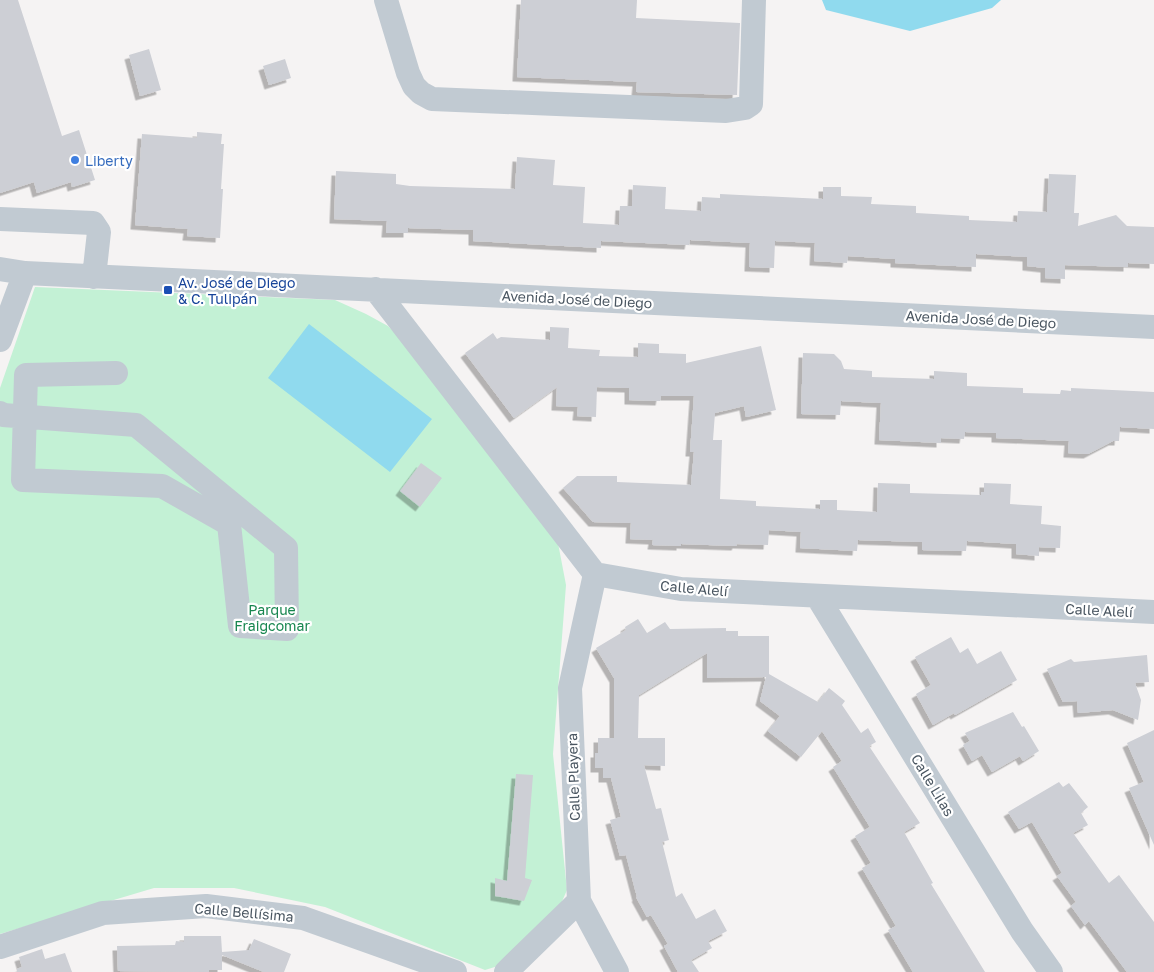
<svg xmlns="http://www.w3.org/2000/svg" width="1154" height="972" font-family="'Golos Text',sans-serif">
<style>
.green{fill:#c3f1d5}
.water{fill:#90daee}
.building{fill:#cdcfd5;filter:url(#shadow)}
.lines{fill:none;stroke-linecap:round;stroke-linejoin:round}
.minor{stroke:#c1cad2;stroke-width:24}
.shop-dot{fill:#3f7fe0;stroke:#fff;stroke-width:2}
.transit-dot{fill:#1a4fb4;stroke:#fff;stroke-width:2}
.labels{text-anchor:middle;dominant-baseline:central;stroke-width:4.5;stroke-linejoin:round;paint-order:stroke}
.shop-label{font-size:14px;fill:#366cbe;stroke:#fff;text-anchor:start}
.transit-label{font-size:14px;fill:#164399;stroke:#fff;text-anchor:start}
.street-label{font-size:14px;fill:#4a5661;stroke:#fff}
.park-label{font-size:14px;fill:#17864f;stroke:#fff}
</style>
<defs>
<filter id="shadow"><feDropShadow dx="-4.5" dy="4.5" stdDeviation="0" flood-color="#0004"/></filter>
</defs>
<rect width="100%" height="100%" fill="#f5f3f3"/>
<path class="green" d="M 35,287 L 335,300 L 366,314 L 388,326 L 409,347 L 558,543 L 566,585 L 553,754 L 567,890 L 560,906 L 498,966 L 485,970 L 325,907 L 234,888 L 154,888 L 0,934 L 0,388 Z"/>
<path class="water" d="M 822,0 L 1001,0 L 992,8 L 910,31 L 826,10 Z
M 309,324 L 432,419 L 390,472 L 268,378 Z"/>
<path class="building" d="M 0,0 L 18,0 L 62,136 L 79,130 L 95,180 L 72,187 L 71,182 L 37,193 L 34,182 L 0,193 Z
M 521,0 L 637,0 L 636,18 L 740,23 L 737,95 L 636,92 L 637,82 L 517,77 Z
M 149,49 L 161,90 L 140,96 L 129,55 Z
M 285,59 L 291,78 L 269,85 L 263,66 Z
M 197,132 L 222,134 L 221,144 L 224,144 L 221,189 L 223,189 L 220,238 L 187,236 L 188,229 L 135,225 L 142,134 L 197,138 Z
M 517,157 L 555,160 L 553,185 L 585,187 L 583,223 L 619,225 L 620,206 L 632,206 L 633,185 L 666,187 L 665,209 L 701,211 L 702,197 L 720,198 L 720,194 L 823,199 L 823,187 L 841,187 L 841,196 L 872,197 L 871,204 L 916,206 L 916,213 L 969,216 L 969,220 L 1017,222 L 1018,211 L 1047,212 L 1049,174 L 1076,175 L 1074,213 L 1079,213 L 1078,226 L 1116,215 L 1127,226 L 1154,227 L 1154,264 L 1128,263 L 1128,267 L 1065,265 L 1065,279 L 1045,278 L 1045,268 L 1027,266 L 1027,257 L 976,254 L 976,267 L 895,263 L 895,259 L 848,256 L 847,263 L 814,261 L 815,243 L 775,241 L 774,268 L 749,267 L 750,243 L 690,240 L 689,245 L 601,241 L 601,248 L 473,241 L 473,230 L 408,228 L 408,233 L 386,233 L 387,221 L 334,219 L 336,171 L 396,174 L 396,184 L 410,186 L 515,189 Z
M 550,327 L 569,328 L 568,348 L 600,350 L 599,356 L 638,357 L 638,343 L 659,344 L 659,353 L 686,354 L 686,363 L 761,346 L 776,410 L 746,417 L 744,406 L 715,413 L 713,440 L 722,440 L 720,499 L 756,501 L 756,506 L 820,509 L 820,500 L 837,500 L 837,510 L 877,512 L 878,483 L 910,484 L 910,493 L 981,495 L 981,492 L 984,492 L 984,483 L 1011,484 L 1010,504 L 1042,506 L 1041,524 L 1061,526 L 1060,548 L 1039,547 L 1039,556 L 1016,554 L 1016,544 L 967,541 L 966,551 L 922,550 L 922,542 L 858,540 L 857,551 L 800,548 L 801,532 L 769,530 L 768,545 L 737,544 L 736,546 L 681,544 L 681,546 L 652,545 L 653,540 L 630,539 L 631,523 L 593,522 L 563,488 L 577,476 L 617,476 L 617,482 L 691,485 L 694,452 L 690,452 L 694,396 L 661,396 L 660,401 L 629,400 L 629,388 L 597,387 L 596,417 L 577,416 L 578,407 L 556,406 L 557,387 L 514,418 L 465,353 L 493,333 L 497,339 L 501,337 L 550,340 Z
M 803,353 L 834,354 L 841,361 L 844,369 L 872,371 L 872,377 L 934,379 L 934,371 L 967,373 L 967,386 L 1023,388 L 1023,393 L 1060,394 L 1061,390 L 1071,391 L 1071,388 L 1154,392 L 1154,429 L 1120,427 L 1119,441 L 1113,441 L 1088,454 L 1068,453 L 1069,441 L 996,438 L 996,433 L 965,432 L 964,439 L 941,438 L 941,443 L 879,440 L 881,403 L 841,401 L 840,415 L 801,414 Z
M 421,463 L 442,478 L 420,507 L 400,491 Z
M 638,619 L 647,633 L 665,622 L 670,629 L 726,628 L 726,631 L 738,631 L 738,636 L 769,636 L 769,674 L 818,702 L 829,688 L 845,701 L 842,705 L 861,733 L 868,728 L 876,742 L 869,746 L 920,823 L 904,832 L 933,883 L 931,884 L 985,972 L 913,972 L 888,930 L 896,926 L 862,868 L 871,863 L 855,836 L 870,827 L 833,767 L 842,761 L 822,731 L 801,757 L 768,731 L 780,716 L 760,701 L 766,677 L 707,678 L 707,653 L 639,695 L 638,738 L 665,738 L 665,766 L 644,765 L 656,809 L 661,808 L 669,840 L 662,842 L 676,897 L 682,893 L 696,919 L 715,909 L 727,931 L 708,941 L 712,948 L 691,960 L 699,972 L 678,972 L 664,946 L 668,944 L 651,915 L 647,917 L 636,897 L 637,897 L 626,855 L 620,856 L 610,820 L 621,817 L 611,778 L 603,778 L 603,768 L 595,768 L 595,753 L 598,753 L 598,738 L 614,738 L 614,678 L 596,648 L 626,630 L 625,627 Z
M 951,637 L 960,653 L 968,648 L 977,664 L 1001,651 L 1017,680 L 955,715 L 954,713 L 933,725 L 916,694 L 931,685 L 915,657 Z
M 1147,655 L 1149,682 L 1135,683 L 1141,700 L 1138,720 L 1113,710 L 1078,713 L 1077,701 L 1063,702 L 1047,669 L 1071,659 L 1074,662 Z
M 1013,712 L 1022,727 L 1024,726 L 1039,751 L 1023,761 L 1020,756 L 992,772 L 982,755 L 972,761 L 963,745 L 970,741 L 965,733 Z
M 1154,730 L 1154,845 L 1129,788 L 1144,782 L 1127,743 Z
M 516,774 L 533,775 L 525,878 L 532,880 L 524,901 L 495,896 L 495,878 L 507,881 Z
M 1059,782 L 1063,787 L 1069,783 L 1088,807 L 1081,813 L 1088,825 L 1073,833 L 1109,883 L 1119,875 L 1154,922 L 1154,972 L 1127,972 L 1089,921 L 1085,925 L 1071,906 L 1076,902 L 1057,876 L 1062,873 L 1032,822 L 1019,829 L 1008,812 Z
M 184,936 L 221,936 L 222,952 L 249,950 L 254,939 L 291,954 L 284,972 L 264,972 L 222,955 L 222,970 L 209,970 L 209,972 L 118,971 L 117,946 L 175,945 L 176,941 L 184,942 Z
M 42,949 L 45,959 L 65,953 L 72,972 L 17,972 L 17,969 L 22,967 L 19,957 Z"/>
<g class="lines">
<path class="minor" d="M 386,0 L 408,73 L 414,86 L 421,93 L 432,99 L 726,111 L 745,108 L 751,104 L 754,0
M 0,219 L 93,223 L 99,232 L 94,277
M 0,269 L 25,273 L 1154,327
M 375,289 L 595,574 L 681,589 L 1154,612
M 0,340 L 25,273
M 0,413 L 3,415 L 136,425 L 286,548 L 287,629 L 240,626 L 229,524 L 162,486 L 23,480 L 26,375 L 116,373
M 595,574 L 570,688 L 579,901 L 617,972
M 817,596 L 1022,931 L 1051,972
M 0,947 L 103,913 L 206,906 L 303,918 L 455,972
M 506,972 L 579,901"/>
</g>
<circle class="shop-dot" cx="75" cy="160" r="5"/>
<rect class="transit-dot" x="163" y="285" width="10" height="10" rx="2.5"/>
<g class="labels">
<g class="shop-label">
<text x="85" y="160">Liberty</text>
</g>
<g class="transit-label">
<text x="178" y="282">Av. José de Diego<tspan x="178" dy="16">&amp; C. Tulipán</tspan></text>
</g>
<g class="street-label">
<text transform="translate(577 299) rotate(3)">Avenida José de Diego</text>
<text transform="translate(981 319) rotate(3)">Avenida José de Diego</text>
<text transform="translate(694 588) rotate(5)">Calle Alelí</text>
<text transform="translate(1099 610) rotate(3)">Calle Alelí</text>
<text transform="translate(573 777) rotate(-92)">Calle Playera</text>
<text transform="translate(933 785) rotate(59)">Calle Lilas</text>
<text transform="translate(244 912) rotate(5)">Calle Bellísima</text>
</g>
<g class="park-label">
<text x="272" y="609">Parque<tspan x="272" dy="16">Fraigcomar</tspan></text>
</g>
</g>
</svg>
